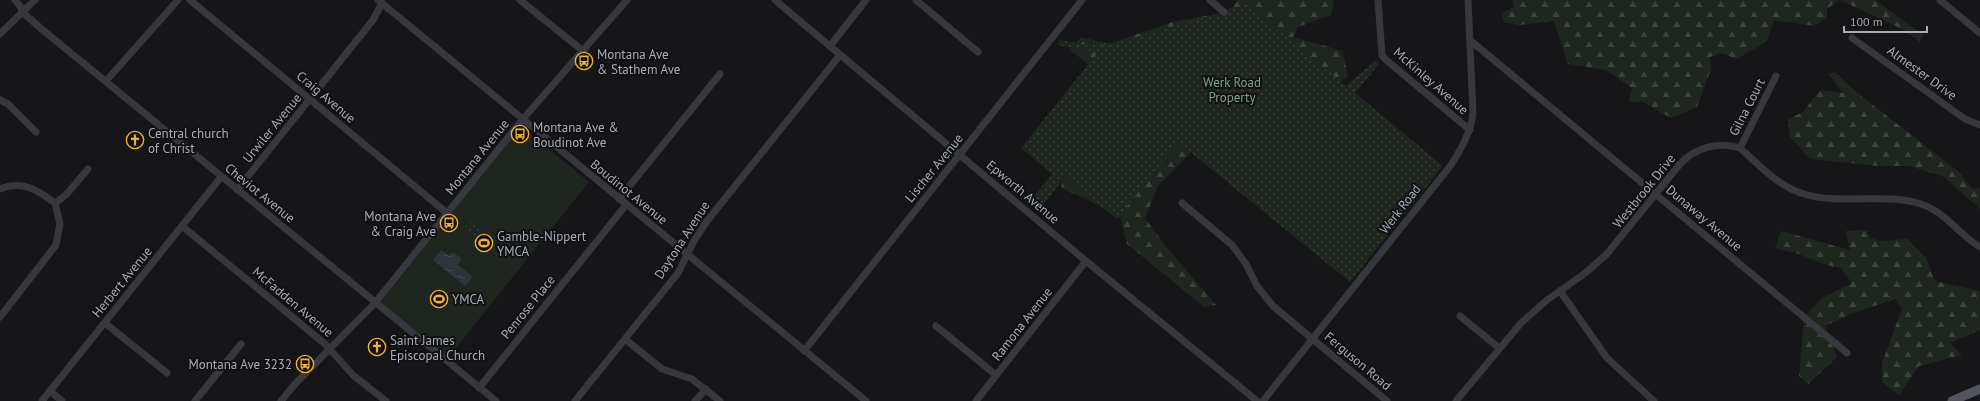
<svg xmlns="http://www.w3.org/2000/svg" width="1980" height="401" viewBox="0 0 1980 401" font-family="'PT Sans',sans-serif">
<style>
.green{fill:#1e261f}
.forest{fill:url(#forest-firs)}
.park{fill:url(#park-dots)}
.water{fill:url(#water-ripples)}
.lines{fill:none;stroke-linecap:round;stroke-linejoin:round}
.minor{stroke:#37383d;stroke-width:7}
.major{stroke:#53555c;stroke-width:9}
.labels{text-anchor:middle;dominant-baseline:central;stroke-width:4;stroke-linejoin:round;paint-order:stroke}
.poi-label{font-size:13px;fill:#a8adb8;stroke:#111113;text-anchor:start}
.street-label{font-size:13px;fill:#a8adb8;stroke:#111113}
.park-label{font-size:13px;fill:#7fa381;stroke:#111113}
</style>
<defs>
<pattern id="forest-firs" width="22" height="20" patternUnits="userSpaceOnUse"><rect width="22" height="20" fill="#1e261f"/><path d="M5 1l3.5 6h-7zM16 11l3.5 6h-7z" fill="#3c433d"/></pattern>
<pattern id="park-dots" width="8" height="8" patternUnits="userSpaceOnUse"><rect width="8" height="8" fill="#1e261f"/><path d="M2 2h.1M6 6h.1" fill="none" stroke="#3c433d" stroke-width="1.8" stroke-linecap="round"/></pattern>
<pattern id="water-ripples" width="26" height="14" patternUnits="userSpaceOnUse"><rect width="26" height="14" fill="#2c353c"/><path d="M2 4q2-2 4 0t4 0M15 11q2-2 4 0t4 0" fill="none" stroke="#485056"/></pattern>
</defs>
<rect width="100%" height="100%" fill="#161618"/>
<polygon class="green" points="521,126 589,182 448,358 380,303"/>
<g class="forest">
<polygon points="1238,0 1334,0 1331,15 1298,27 1293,37 1343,51 1348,76 1301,115 1191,152 1158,186 1145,218 1164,244 1216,305 1204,307 1127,244 1120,217 1088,200 1061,188 1065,168 1033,145 1088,64 1070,50 1081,37 1109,44 1172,22 1216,14 1233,7"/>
<polygon points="1512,0 1839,0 1827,9 1827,18 1814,26 1774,20 1767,41 1737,59 1721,53 1710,57 1711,69 1697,107 1671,118 1643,102 1629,102 1632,88 1606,70 1568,64 1554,21 1519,25 1504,22 1502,13 1514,7"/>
<polygon points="1840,0 1875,0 1924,35 1920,42 1904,30"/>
<polygon points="1835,72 1855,91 1959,172 1972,189 1980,188 1980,209 1944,177 1910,166 1878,166 1810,159 1790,137 1788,119 1803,112 1820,90 1843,93 1829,74"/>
<polygon points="1867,230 1870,238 1880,241 1907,239 1926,258 1935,281 1980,291 1980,330 1950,343 1962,355 1919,366 1899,395 1882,382 1882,363 1902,309 1896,299 1853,313 1825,326 1837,357 1808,384 1799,376 1804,317 1822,298 1852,283 1841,268 1825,265 1799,254 1775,248 1781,231 1850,250 1846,231"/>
</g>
<g class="park">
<polygon points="1246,4 1346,86 1375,61 1379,64 1355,93 1443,166 1350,282 1178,142 1117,219 1066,176 1038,211 1029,203 1052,174 1021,148 1099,51 1078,49 1057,45 1060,40 1087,45 1117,43 1243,6"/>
<polygon points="471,221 484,231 477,240 464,229"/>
</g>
<polygon class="water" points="441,250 449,256 453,252 462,259 457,264 473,277 465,286 433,260"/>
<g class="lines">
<g class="minor">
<polyline points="15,0 20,6 22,12 44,31 496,401"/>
<polyline points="190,0 447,213"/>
<polyline points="378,0 866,401"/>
<polyline points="520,0 583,51"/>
<polyline points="775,0 1086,261 1257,401"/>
<polyline points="916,0 978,52"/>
<polyline points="1210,0 1224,12"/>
<polyline points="1378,0 1382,55 1385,59 1470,130"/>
<polyline points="1940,0 1980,33"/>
<polyline points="0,34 35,0"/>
<polyline points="1852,38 1965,119 1980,125"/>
<polyline points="1471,41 1847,353"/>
<polyline points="830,46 866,0"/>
<polyline points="106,81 178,0"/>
<polyline points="0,100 8,104 36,132"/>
<polyline points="1740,148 1776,76"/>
<path d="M 0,189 C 22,180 38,190 55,203"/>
<polyline points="237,190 373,20 382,3"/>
<polyline points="619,199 720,74"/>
<polyline points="55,203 66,195 88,169"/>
<polyline points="1182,203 1232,245 1246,264 1257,286 1273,306 1387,401"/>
<polyline points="182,226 325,344 354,376 386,401"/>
<polyline points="1560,291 1607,358 1654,401"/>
<polyline points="1460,316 1499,348"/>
<polyline points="0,317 56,245 60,224 55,203"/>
<polyline points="105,323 167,373"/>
<polyline points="936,326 996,375"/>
<polyline points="625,339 662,369 692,379 720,401"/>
<polyline points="804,351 1082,0"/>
<polyline points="479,388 626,205"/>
<polyline points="50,391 62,401"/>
<polyline points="42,401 221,177"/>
<polyline points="195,401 241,344"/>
<polyline points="281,401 295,384 375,303 522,120 627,0"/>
<polyline points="575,401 678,273 694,241 707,221 840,55"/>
<polyline points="695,401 706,389"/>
<polyline points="976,401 1086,261"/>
<path d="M 1263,401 L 1451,165 C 1461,149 1471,132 1473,113 L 1468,0"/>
<path d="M 1456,401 L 1521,323 L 1547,300 L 1584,274 L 1606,255 L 1680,164 C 1695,148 1718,141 1740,148 C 1758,164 1777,185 1801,193 C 1838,206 1884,192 1921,204 C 1946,212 1959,235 1980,247"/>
</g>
<polyline class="major" points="1952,401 1980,389"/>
</g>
<defs>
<symbol id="bus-ring" viewBox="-11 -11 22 22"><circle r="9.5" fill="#111113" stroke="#f2b134" stroke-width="1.5"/><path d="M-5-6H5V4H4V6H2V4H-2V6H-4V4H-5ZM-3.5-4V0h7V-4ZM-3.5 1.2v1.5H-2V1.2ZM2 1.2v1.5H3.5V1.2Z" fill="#f2b134"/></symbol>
<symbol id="church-ring" viewBox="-11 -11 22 22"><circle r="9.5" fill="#111113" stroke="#f2b134" stroke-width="1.5"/><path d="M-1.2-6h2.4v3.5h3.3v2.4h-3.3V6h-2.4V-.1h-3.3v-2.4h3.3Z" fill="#f2b134"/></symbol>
<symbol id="stadium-ring" viewBox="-11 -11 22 22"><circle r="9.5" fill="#111113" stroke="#f2b134" stroke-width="1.5"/><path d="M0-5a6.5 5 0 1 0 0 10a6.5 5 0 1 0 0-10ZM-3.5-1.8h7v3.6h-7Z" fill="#f2b134"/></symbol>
</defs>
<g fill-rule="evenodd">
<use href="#bus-ring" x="574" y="51" width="20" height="20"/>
<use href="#bus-ring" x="510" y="124" width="20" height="20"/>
<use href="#church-ring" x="125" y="130" width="20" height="20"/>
<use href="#bus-ring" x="439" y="213" width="20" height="20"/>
<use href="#stadium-ring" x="474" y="233" width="20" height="20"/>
<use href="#stadium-ring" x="429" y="289" width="20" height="20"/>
<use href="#church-ring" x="367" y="337" width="20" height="20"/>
<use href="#bus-ring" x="295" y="354" width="20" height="20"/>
</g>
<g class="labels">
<g class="poi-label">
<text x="597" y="54">Montana Ave<tspan x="597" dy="15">&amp; Stathem Ave</tspan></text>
<text x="533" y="127">Montana Ave &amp;<tspan x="533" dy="15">Boudinot Ave</tspan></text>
<text x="148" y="133">Central church<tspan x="148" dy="15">of Christ</tspan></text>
<text x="436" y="216" text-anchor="end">Montana Ave<tspan x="436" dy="15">&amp; Craig Ave</tspan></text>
<text x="497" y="236">Gamble-Nippert<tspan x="497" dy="15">YMCA</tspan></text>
<text x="452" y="299">YMCA</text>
<text x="390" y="340">Saint James<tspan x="390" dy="15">Episcopal Church</tspan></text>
<text x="292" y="364" text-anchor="end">Montana Ave 3232</text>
</g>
<g class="street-label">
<text transform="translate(1922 73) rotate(36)">Almester Drive</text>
<text transform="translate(1431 81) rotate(41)">McKinley Avenue</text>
<text transform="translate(326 97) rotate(40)">Craig Avenue</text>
<text transform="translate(1747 107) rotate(-63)">Gilna Court</text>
<text transform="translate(272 128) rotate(-51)">Urwiler Avenue</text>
<text transform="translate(477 157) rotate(-51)">Montana Avenue</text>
<text transform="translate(934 168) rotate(-51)">Lischer Avenue</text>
<text transform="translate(1644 191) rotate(-51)">Westbrook Drive</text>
<text transform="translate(629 192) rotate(39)">Boudinot Avenue</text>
<text transform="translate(1023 192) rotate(40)">Epworth Avenue</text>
<text transform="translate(260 193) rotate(39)">Cheviot Avenue</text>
<text transform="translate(1400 209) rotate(-52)">Werk Road</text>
<text transform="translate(1704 218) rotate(40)">Dunaway Avenue</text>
<text transform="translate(682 240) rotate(-57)">Daytona Avenue</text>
<text transform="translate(122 282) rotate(-51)">Herbert Avenue</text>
<text transform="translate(293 302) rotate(40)">McFadden Avenue</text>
<text transform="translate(528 307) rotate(-51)">Penrose Place</text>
<text transform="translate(1022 324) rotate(-52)">Ramona Avenue</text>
<text transform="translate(1358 361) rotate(40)">Ferguson Road</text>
</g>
<g class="park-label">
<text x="1232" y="82">Werk Road<tspan x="1232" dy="15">Property</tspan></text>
</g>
</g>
<path d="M1844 26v6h83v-6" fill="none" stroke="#a8adb8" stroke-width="2"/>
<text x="1850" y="26" font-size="12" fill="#a8adb8" stroke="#111113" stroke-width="3" paint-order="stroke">100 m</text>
</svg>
